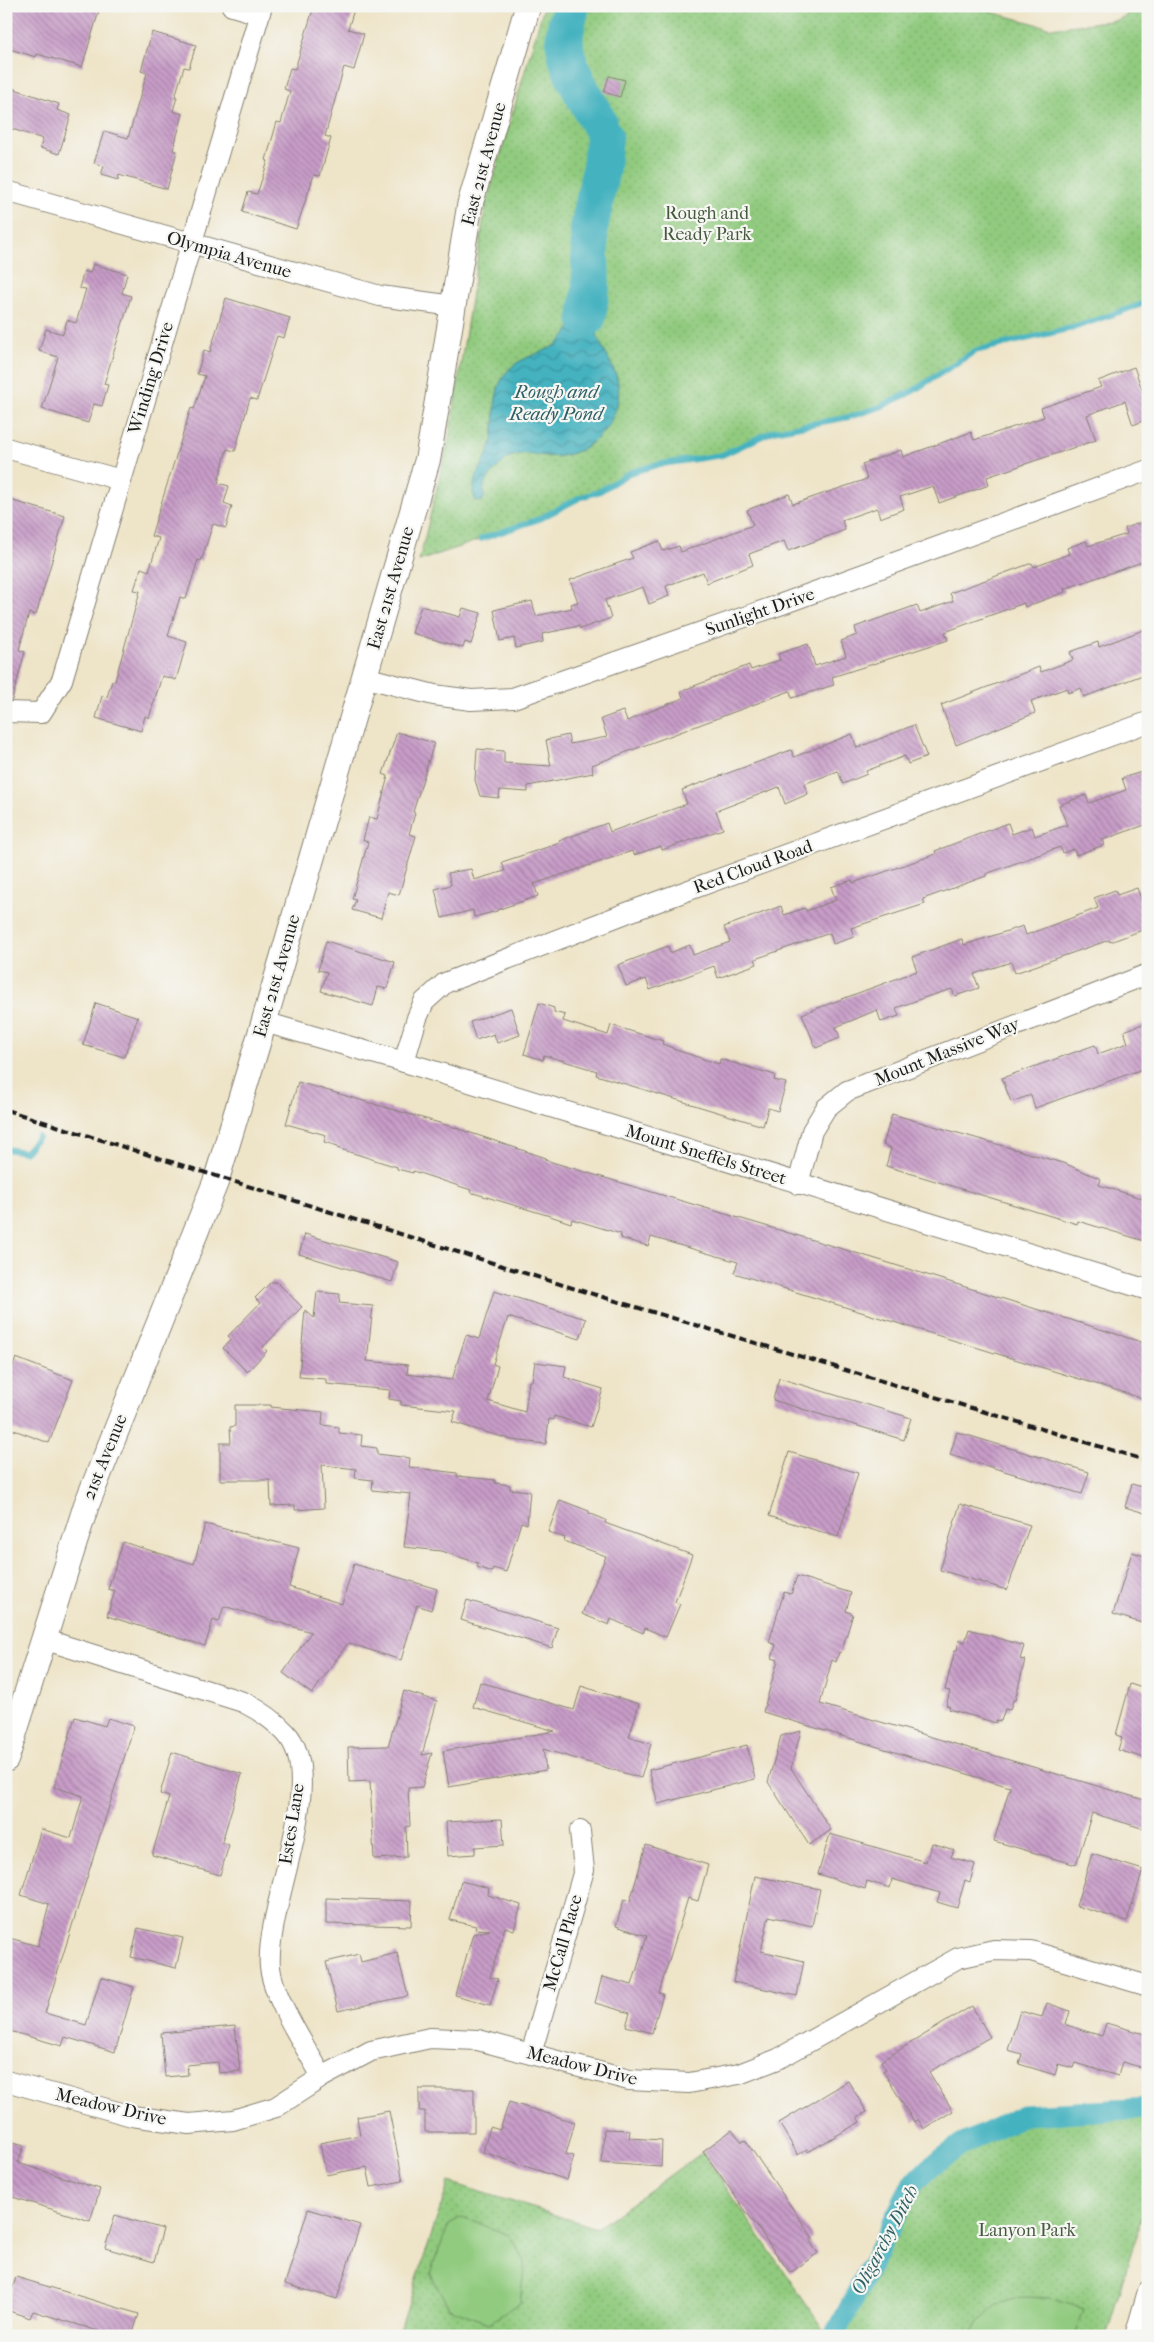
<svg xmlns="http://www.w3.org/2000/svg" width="1154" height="2342" viewBox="0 0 1154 2342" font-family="'IM FELL French Canon',serif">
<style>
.park{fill:url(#park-dots);stroke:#56744e}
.pitch{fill:#91cb7f;stroke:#56744e}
.water{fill:url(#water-waves);stroke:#30676e}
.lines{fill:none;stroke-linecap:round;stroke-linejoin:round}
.stream{stroke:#44b2c0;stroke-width:6}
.canal{stroke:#44b2c0;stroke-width:21}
.river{stroke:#44b2c0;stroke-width:38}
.building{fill:url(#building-back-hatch)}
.minor-casing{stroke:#858072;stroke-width:22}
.tertiary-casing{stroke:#858072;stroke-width:27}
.minor{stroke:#fff;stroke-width:20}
.tertiary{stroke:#fff;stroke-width:25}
.rail{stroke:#1c1c1c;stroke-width:4;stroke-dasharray:8 4;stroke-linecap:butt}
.labels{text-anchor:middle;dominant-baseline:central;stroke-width:4.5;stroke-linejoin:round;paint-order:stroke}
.street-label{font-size:18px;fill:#1c1c1c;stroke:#f6f6f2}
.park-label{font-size:18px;fill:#45593f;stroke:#f6f6f2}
.water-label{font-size:19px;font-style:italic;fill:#2e6066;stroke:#f6f6f2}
</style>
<defs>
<pattern id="park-dots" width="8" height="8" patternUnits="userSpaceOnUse" patternTransform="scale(1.25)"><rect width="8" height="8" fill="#91cb7f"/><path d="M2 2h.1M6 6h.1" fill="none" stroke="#7cae6d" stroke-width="1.8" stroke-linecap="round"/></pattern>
<pattern id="water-waves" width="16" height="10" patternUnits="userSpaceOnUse" patternTransform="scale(1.25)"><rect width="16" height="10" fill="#44b2c0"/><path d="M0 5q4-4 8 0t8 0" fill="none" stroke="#38909b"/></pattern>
<pattern id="building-back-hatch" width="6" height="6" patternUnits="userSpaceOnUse" patternTransform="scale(1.25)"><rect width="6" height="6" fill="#c89dc8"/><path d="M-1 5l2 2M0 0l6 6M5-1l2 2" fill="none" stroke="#a27fa2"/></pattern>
</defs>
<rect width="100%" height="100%" fill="#f6f6f2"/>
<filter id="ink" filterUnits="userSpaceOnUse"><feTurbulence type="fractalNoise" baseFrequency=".02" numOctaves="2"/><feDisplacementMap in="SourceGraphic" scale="10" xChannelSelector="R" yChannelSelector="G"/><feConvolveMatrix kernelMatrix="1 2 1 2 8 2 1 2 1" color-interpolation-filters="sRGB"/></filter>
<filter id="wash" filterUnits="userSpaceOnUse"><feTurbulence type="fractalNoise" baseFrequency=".0096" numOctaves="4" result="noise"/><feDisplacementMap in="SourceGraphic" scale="20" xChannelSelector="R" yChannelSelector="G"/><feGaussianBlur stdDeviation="1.12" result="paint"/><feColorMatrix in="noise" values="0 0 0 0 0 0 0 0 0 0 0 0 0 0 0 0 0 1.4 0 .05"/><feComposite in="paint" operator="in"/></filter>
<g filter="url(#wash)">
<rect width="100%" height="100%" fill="#eee4c8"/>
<g class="park">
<polygon points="544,6 981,6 991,12 1051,28 1118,20 1140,6 1148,6 1148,302 1076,327 975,351 913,391 880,407 849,417 773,431 722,455 656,465 629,473 600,491 579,498 539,519 419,561 449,439 486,204"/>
<polygon points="1148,2108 1148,2197 1106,2336 835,2336 911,2186 929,2168 961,2145 1024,2115"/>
<polygon points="702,2152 828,2336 398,2336 449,2182 597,2228"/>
</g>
<g class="pitch">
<polygon points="462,2217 509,2235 525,2261 520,2303 489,2323 449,2308 430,2273 449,2224"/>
<polygon points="1022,2297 1050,2298 1084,2309 1075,2336 971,2336 979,2322 998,2304"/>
</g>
<path class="water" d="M 587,318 L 593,319 C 599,325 595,333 599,340 C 604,352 611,362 616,375 C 628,411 598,451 561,456 C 543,459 526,448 508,458 C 503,461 484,481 484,486 C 483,493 486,495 482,501 L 476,501 C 466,486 487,461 491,444 C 498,421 490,393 506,373 C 518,357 539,355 556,345 C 567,337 572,319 587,318 Z"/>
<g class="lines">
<g class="stream">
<polyline points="481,539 539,519 579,498 600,491 629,473 656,465 722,455 773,431 849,417 880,407 913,391 975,351 1076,327 1148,302"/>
<polyline points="6,1149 25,1152 38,1137"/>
</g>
<polyline class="canal" points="835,2336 911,2186 929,2168 961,2145 1024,2115 1148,2108"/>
<g class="river">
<path d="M 571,6 C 569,15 566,24 565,33 C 561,63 586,96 598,122"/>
<polyline points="587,318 591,288 589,229 601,168 604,136"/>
</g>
</g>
<g id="blocks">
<g class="building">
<polygon points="14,6 69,6 83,10 84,7 99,11 82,67 37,54 36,57 6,48 6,31"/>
<polygon points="314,6 355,6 348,29 364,34 354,70 344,67 325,136 331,138 320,176 314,175 296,229 242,212 248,192 257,194 268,161 266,160 277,122 281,123 290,91 284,89 290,68 295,69"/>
<polygon points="152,32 196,45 189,68 184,67 175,97 177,97 173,111 183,114 173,150 177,151 167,189 119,175 118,180 101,175 104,166 94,163 104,131 128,138 147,73 141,71"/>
<polygon points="609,76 625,80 620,97 604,92"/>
<polygon points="6,86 59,104 57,110 71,115 59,154 40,148 43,139 6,127"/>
<polygon points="93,264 127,274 122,293 131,296 104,384 108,385 102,406 94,404 88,423 42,409 58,357 39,351 46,329 63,334 67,320 76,323 86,289 79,288 84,271 90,273"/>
<polygon points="226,298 290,318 284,338 277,336 257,400 250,398 235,451 227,449 218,483 229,486 224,503 232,506 226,528 213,524 201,561 198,560 186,599 180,597 168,636 187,642 176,680 162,676 149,718 145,716 141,731 96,718 102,696 107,697 112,681 115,681 140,591 134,590 141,568 149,571 159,538 151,536 191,408 194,409 205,376 197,374 204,350 210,352"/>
<polygon points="1134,367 1148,406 1148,419 1133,425 1125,401 1087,415 1096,440 987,477 989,485 939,503 933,486 900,497 904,509 880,518 877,508 842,520 845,530 788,551 784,541 749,554 753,565 707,583 703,572 666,586 669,596 649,604 643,587 605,600 611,618 580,629 579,626 542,634 543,642 516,648 514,638 500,641 494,610 532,601 536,616 572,608 571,604 578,602 570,580 633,558 630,552 659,541 663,551 679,546 681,552 753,525 747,510 789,494 793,504 867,479 862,464 901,450 903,457 971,432 974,440 1044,417 1041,408 1101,387 1098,381"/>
<polygon points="10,500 65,516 36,615 29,613 19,650 25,652 12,700 6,700 6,513"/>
<polygon points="1148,520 1148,560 1064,589 1065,592 1025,607 1024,603 945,632 948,640 832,677 834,685 792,698 790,691 592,765 593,773 528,786 528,792 500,790 499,798 480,796 475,780 477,749 504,751 504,763 551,766 546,740 568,735 570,744 607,737 601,719 623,711 627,721 683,698 681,691 749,665 751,670 780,660 778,654 808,644 815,666 846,656 841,641 857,635 855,627 917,605 920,613 953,601 950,593 1032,563 1034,567 1069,554 1067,548 1086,541 1088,546 1127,534 1125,528"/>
<polygon points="421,606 460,617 463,608 481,613 471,644 465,642 463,648 412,633"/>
<polygon points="1148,628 1148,673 1084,697 1081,688 1068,693 1067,688 1031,701 1035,713 956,745 941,705 1039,667 1041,672 1073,660 1070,652 1098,642 1099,647"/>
<polygon points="914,725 927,757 908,764 905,756 866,771 867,774 843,784 838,771 804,784 808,794 785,804 779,787 716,811 723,829 662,850 661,846 634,855 632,851 534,884 538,896 497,910 497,911 474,917 473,910 442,918 435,889 451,885 448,873 471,869 474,880 505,871 502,862 560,843 559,841 607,823 610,832 687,804 682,790 791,750 794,757 852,734 857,748"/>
<polygon points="397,732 434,743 413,812 415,813 409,834 416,836 399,895 388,892 381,918 352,910 356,900 352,899 368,842 363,840 369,817 377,819 388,776 383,774"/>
<polygon points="1145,771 1148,780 1148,824 1102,840 1104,845 1076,855 1074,849 1063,853 1060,847 986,874 986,876 923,899 925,904 851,928 854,937 833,944 830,933 755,959 757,964 718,978 714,966 650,990 646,979 626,986 618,965 668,946 670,953 690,945 693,955 730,942 724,927 781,906 784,915 805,908 806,911 836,900 831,887 852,880 853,883 936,854 935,851 1008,823 1012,834 1032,827 1035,836 1067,825 1059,805 1086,795 1089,803 1126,790 1122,778"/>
<polygon points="1137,888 1148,918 1148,928 1110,942 1109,940 1015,973 1011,962 974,974 979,988 955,996 952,989 926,997 896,1008 899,1016 881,1022 877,1010 836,1027 840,1038 816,1048 802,1014 917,971 912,957 962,939 964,945 1023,926 1026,935 1098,908 1094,898 1115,890 1117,895"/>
<polygon points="326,941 395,962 387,989 378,987 373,1006 321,991 327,972 318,970"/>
<polygon points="96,1003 138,1017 124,1057 83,1045"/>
<polygon points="539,1003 554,1008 554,1012 565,1015 563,1021 608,1035 611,1025 663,1041 662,1044 673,1048 673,1049 719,1064 720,1059 775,1075 774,1080 786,1083 778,1111 768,1108 763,1126 596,1075 597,1071 544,1055 543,1060 524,1054"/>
<polygon points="511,1008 520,1035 497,1043 494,1034 476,1040 470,1022"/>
<polygon points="1148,1022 1148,1067 1035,1108 1031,1095 1011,1102 1002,1078 1095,1045 1098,1054 1128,1043 1124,1031"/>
<polygon points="298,1082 450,1126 546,1158 545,1160 876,1259 1148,1344 1148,1400 734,1273 738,1262 651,1237 648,1246 620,1238 621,1234 572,1219 571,1223 550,1216 470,1192 471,1190 413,1171 413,1173 397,1169 397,1167 337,1148 338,1146 324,1142 326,1135 286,1124"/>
<polygon points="892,1114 1066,1164 1101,1179 1099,1185 1148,1200 1148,1242 1078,1221 1077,1224 886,1166 891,1148 883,1145"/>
<polygon points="305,1234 398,1262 392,1282 299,1254"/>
<polygon points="271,1282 277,1282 302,1307 263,1347 267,1351 247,1372 223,1348 231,1339 228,1336 260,1303 255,1298"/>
<polygon points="494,1291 586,1319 580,1339 508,1317 493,1364 498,1366 488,1401 525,1412 529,1381 532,1381 535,1362 566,1366 564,1377 603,1389 591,1427 554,1416 554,1420 549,1419 546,1444 512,1440 452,1422 456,1411 401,1405 401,1401 389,1399 390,1390 326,1384 326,1379 299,1377 305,1310 314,1318 317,1292 340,1294 339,1303 373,1306 367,1361 408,1365 407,1374 452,1380 466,1335 479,1339"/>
<polygon points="16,1358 73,1380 49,1443 6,1427 6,1384"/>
<polygon points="779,1378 911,1418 904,1440 773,1400"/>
<polygon points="235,1405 271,1405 271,1407 323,1412 322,1425 339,1427 339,1433 362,1435 361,1446 377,1448 377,1454 410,1458 409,1467 457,1473 457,1476 495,1480 495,1483 510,1485 510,1489 530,1491 527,1524 521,1522 506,1572 493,1568 492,1572 477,1567 478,1563 441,1551 404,1547 411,1494 372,1490 373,1480 355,1478 356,1469 322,1465 324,1508 295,1510 295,1505 271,1506 270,1480 220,1480 220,1443 231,1443 230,1427 235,1426"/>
<polygon points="957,1432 1089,1472 1082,1494 950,1455"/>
<polygon points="789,1452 858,1473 838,1537 769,1516"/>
<polygon points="1132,1484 1148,1489 1148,1514 1125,1507"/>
<polygon points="560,1500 589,1511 589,1513 606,1520 605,1523 692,1555 675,1602 680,1604 666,1637 645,1628 643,1633 611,1619 609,1625 582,1614 606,1556 564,1541 565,1538 548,1532"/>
<polygon points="960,1504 1030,1525 1007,1590 940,1570"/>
<polygon points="205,1524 299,1548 289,1587 342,1604 354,1564 437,1589 431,1610 417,1605 401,1660 348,1643 312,1694 283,1673 311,1632 224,1606 219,1622 213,1620 205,1646 107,1616 115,1591 108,1589 123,1542 194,1564"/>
<polygon points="1132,1552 1148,1557 1148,1625 1113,1614"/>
<polygon points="797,1576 851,1593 846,1611 853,1614 841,1653 839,1652 836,1662 832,1660 820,1704 1148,1801 1148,1830 1092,1813 1076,1865 994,1841 1010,1787 763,1712 778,1660 772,1658 776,1645 769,1642 784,1592 791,1594"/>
<polygon points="467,1600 558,1628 552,1648 461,1620"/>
<polygon points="969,1629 1024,1646 1020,1659 1025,1660 1015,1700 1013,1700 1010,1710 1005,1709 1001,1721 996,1720 996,1723 949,1709 950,1707 946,1705 950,1691 945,1690 955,1650 957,1650 959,1640 965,1642"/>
<polygon points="480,1682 574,1710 581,1686 639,1704 629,1737 651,1744 641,1778 543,1749 546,1770 449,1787 443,1751 555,1731 473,1707"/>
<polygon points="1130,1684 1148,1690 1148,1759 1118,1750 1122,1737 1116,1735"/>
<polygon points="404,1691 437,1701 422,1755 432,1753 422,1787 408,1788 410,1826 406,1827 407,1857 374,1859 370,1781 349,1782 348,1747 388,1746"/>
<polygon points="75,1717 105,1726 108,1718 134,1726 45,2013 86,2025 101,1977 134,1987 115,2052 65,2037 62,2046 6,2030 6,1937 38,1946 49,1904 21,1895 41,1829 71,1838 83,1796 54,1787"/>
<polygon points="801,1731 791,1768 831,1830 809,1845 768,1782 781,1736"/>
<polygon points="747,1745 755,1779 658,1804 649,1770"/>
<polygon points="172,1752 242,1774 222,1842 229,1845 220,1875 152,1855 169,1797 160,1794"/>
<polygon points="502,1819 504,1845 475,1847 475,1854 448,1856 446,1822"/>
<polygon points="830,1834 926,1862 932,1843 954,1850 951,1857 975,1864 970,1882 965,1880 957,1908 937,1902 940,1893 892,1879 890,1888 867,1881 865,1889 818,1874"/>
<polygon points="646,1845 708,1865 698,1901 688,1898 659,1993 663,1994 652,2033 626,2026 630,2013 595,2003 602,1977 632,1985 647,1936 616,1926 624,1899 630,1901"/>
<polygon points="1092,1854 1143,1870 1127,1921 1076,1906"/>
<polygon points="755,1876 820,1889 812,1926 769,1916 761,1951 804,1961 797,1996 733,1982"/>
<polygon points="461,1881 489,1888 488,1895 521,1905 514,1930 505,1927 490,1977 498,1979 490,2005 455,1995 473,1934 490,1930 475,1929 476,1926 450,1920"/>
<polygon points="326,1898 412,1901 411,1926 326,1924"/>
<polygon points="138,1928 183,1938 176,1968 131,1957"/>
<polygon points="397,1953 408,1996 338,2011 326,1962 359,1954 361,1962"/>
<polygon points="1047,2003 1070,2011 1066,2025 1102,2036 1106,2023 1148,2035 1148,2069 1122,2062 1118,2076 1075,2063 1073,2068 1058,2064 1055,2075 1019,2064 1022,2054 1008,2050 1020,2011 1042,2017"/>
<polygon points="972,2006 990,2037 929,2072 953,2111 924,2129 918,2119 914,2122 894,2089 883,2071 886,2069 881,2061"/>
<polygon points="235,2026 240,2071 219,2073 218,2062 187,2065 188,2075 165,2077 161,2033"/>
<polygon points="848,2081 867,2112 857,2117 860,2122 808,2152 807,2149 798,2155 779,2123"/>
<polygon points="419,2089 474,2089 474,2132 425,2132 425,2111 419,2111"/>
<polygon points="509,2102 575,2122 566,2154 574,2156 567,2180 483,2152 490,2127 500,2130"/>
<polygon points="389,2111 403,2181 371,2187 367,2167 326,2175 320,2143 360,2135 357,2117"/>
<polygon points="604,2129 630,2130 629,2138 662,2140 661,2167 602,2163"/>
<polygon points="732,2130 742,2142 745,2140 813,2238 809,2240 818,2253 790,2273 703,2151"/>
<polygon points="6,2140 24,2145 18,2163 100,2189 90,2221 6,2195"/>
<polygon points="308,2209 360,2225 337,2299 285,2284"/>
<polygon points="115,2215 163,2229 154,2262 105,2248"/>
<polygon points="16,2277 139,2314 132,2336 104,2336 105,2333 33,2311 30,2318 6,2310"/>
</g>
</g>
</g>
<g filter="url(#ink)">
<use href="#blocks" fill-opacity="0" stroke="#858072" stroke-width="1"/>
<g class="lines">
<defs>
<g id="minor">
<polyline points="232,6 259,14"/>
<polyline points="6,191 380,296 454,306"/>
<polyline points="6,448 121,480"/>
<polyline points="364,677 434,695 471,700 513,698 782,604 1148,470"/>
<polyline points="6,712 41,713 62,680 262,6"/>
<polyline points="264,1022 404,1062 1148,1290"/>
<polyline points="404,1062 417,1018 424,1002 445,983 629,912 1148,722"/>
<polyline points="798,1184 812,1131 826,1108 847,1091 1148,974"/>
<path d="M 43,1639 L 243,1702 C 259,1710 274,1720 286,1733 C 329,1780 265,1906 270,1967 C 273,1998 307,2049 322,2077"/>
<polyline points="531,2054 584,1870 580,1831"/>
<polyline points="6,2081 132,2116 189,2124 233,2120 276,2107 322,2077 371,2051 430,2038 478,2040 629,2080 689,2083 739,2074 778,2059 958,1958 994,1950 1031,1951 1148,1986"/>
<polyline points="1135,2336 1148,2291"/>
</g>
<polyline id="tertiary" points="6,1759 86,1506 216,1181 264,1022 428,458 470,204 528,6"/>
</defs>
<use href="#minor" class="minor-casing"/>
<use href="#tertiary" class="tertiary-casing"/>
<use href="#minor" class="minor"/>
<use href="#tertiary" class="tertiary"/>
<polyline class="rail" points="6,1110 566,1286 1148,1461"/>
</g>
</g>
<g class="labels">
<g class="street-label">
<text transform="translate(484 164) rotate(-75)">East 21st Avenue</text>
<text transform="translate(229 255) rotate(16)">Olympia Avenue</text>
<text transform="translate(151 378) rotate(-73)">Winding Drive</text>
<text transform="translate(391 588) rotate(-74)">East 21st Avenue</text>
<text transform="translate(760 612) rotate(-19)">Sunlight Drive</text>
<text transform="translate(753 867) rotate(-20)">Red Cloud Road</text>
<text transform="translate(277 976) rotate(-74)">East 21st Avenue</text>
<text transform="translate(947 1052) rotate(-22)">Mount Massive Way</text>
<text transform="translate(706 1155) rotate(17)">Mount Sneffels Street</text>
<text transform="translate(105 1457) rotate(-68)">21st Avenue</text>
<text transform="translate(292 1824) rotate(-81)">Estes Lane</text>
<text transform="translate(563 1943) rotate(-74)">McCall Place</text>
<text transform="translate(582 2066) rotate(14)">Meadow Drive</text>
<text transform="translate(111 2107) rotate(13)">Meadow Drive</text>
</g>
<g class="park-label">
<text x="707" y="213">Rough and<tspan x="707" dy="21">Ready Park</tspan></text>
<text x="1027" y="2230">Lanyon Park</text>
</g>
<g class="water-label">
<text x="556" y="392">Rough and<tspan x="556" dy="22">Ready Pond</tspan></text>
<text transform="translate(885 2240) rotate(-62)">Oligarchy Ditch</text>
</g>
</g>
<rect width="1154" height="2342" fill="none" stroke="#f6f6f2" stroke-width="25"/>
</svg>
